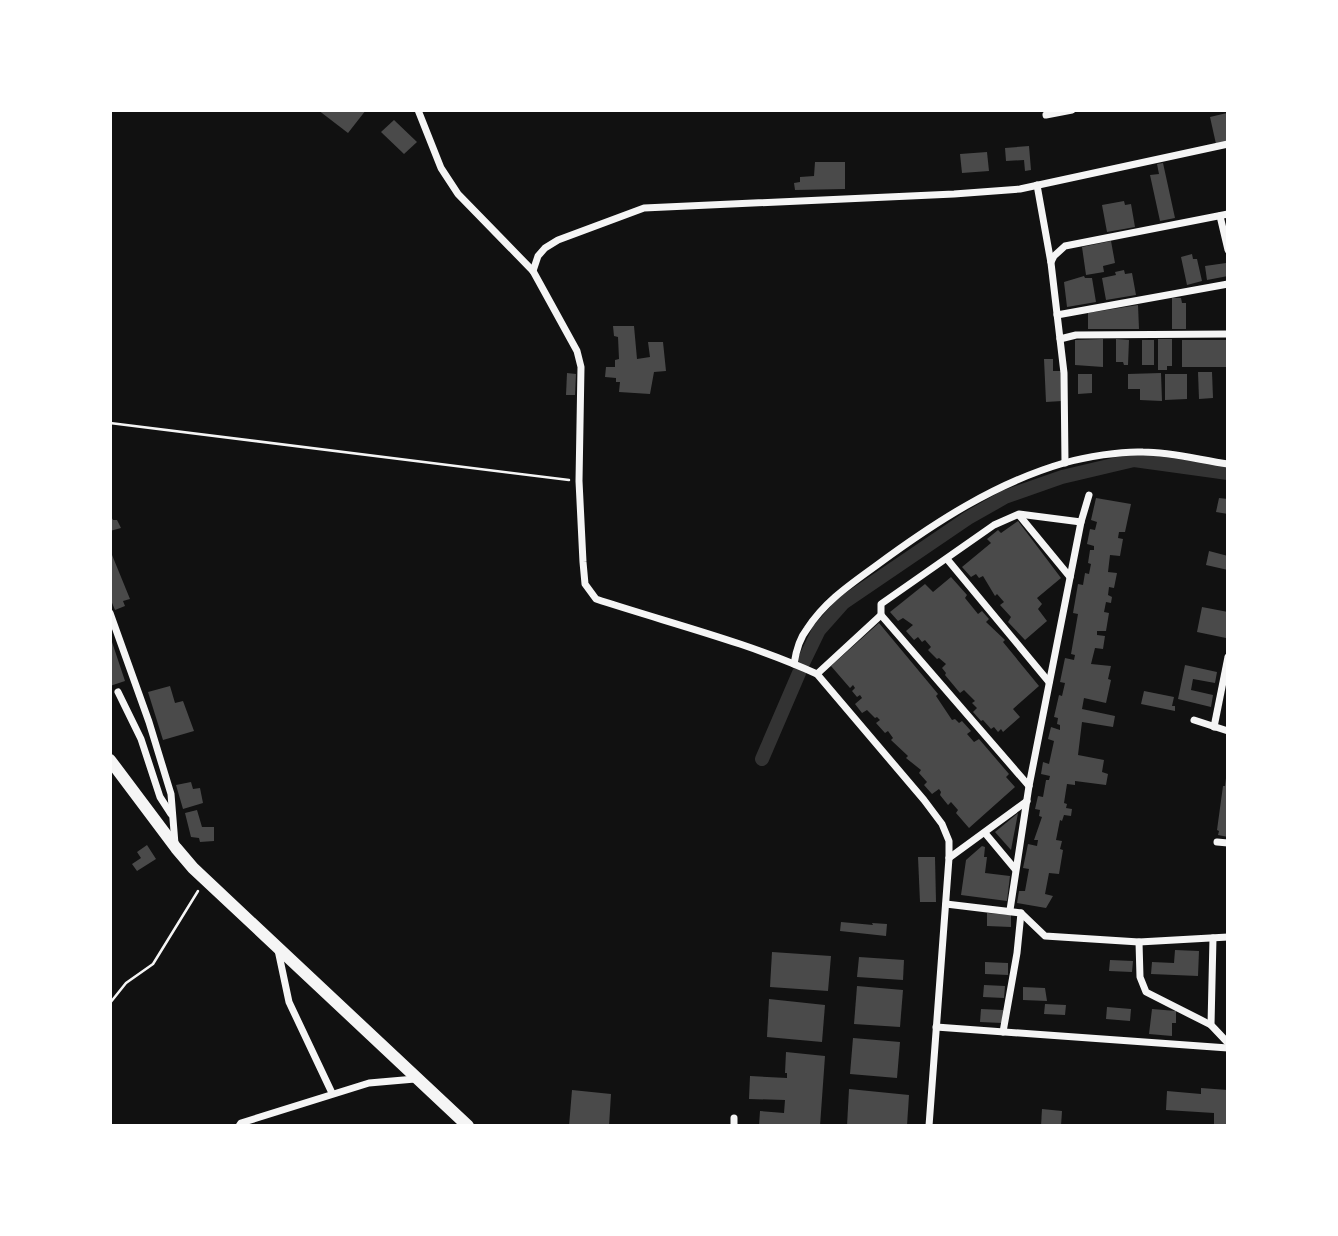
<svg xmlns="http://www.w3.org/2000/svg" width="1338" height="1236" viewBox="0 0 1338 1236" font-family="Jost,sans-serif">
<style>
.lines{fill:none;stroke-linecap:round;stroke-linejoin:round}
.canal{stroke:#333;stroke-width:14}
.building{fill:#4a4a4a}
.path{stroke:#f5f5f5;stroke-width:2.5}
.minor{stroke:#f5f5f5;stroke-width:7}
.primary{stroke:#f5f5f5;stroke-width:12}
</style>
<rect width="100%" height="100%" fill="#111"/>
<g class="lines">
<g class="canal">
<polyline points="803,663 819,630 843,603 968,518 1005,497 1062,477 1134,460 1228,473"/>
<polyline points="762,759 799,673"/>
</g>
</g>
<g class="building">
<polygon points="318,110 366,110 348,133"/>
<polygon points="1227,113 1228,141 1216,144 1210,117"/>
<polygon points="394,120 417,142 404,154 381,132"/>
<polygon points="1029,146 1031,170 1025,171 1024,160 1006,161 1005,148"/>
<polygon points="987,152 989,171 962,173 960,154"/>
<polygon points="815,162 845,162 845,189 795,190 794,183 800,182 800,177 814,176"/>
<polygon points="1163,163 1175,218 1160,221 1150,175 1159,174 1157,164"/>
<polygon points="1124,201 1125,205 1131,204 1135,227 1107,232 1102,205"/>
<polygon points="1111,241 1115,263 1103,266 1104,272 1086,275 1082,247"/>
<polygon points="1192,254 1193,259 1197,259 1202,281 1187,285 1181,257"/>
<polygon points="1226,263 1228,276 1207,280 1205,266"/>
<polygon points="1124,270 1125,274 1132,273 1136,295 1106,300 1102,278 1116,275 1115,272"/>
<polygon points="1084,276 1085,278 1092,278 1096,302 1067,307 1064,282"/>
<polygon points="1172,298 1181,298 1182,303 1186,303 1186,329 1172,329"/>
<polygon points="1138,305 1139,329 1088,329 1088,313"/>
<polygon points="613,326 634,326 637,359 650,357 648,342 663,342 666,371 654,372 650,394 619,392 620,382 616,382 616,378 605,377 606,367 615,367 615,360 619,359 618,337 614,336"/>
<polygon points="1103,339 1103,367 1075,365 1075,340"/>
<polygon points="1116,339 1129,340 1128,365 1124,365 1123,362 1116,362"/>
<polygon points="1158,339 1172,339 1172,366 1167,366 1167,370 1158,370"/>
<rect x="1142" y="340" width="12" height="25"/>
<rect x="1182" y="340" width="46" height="27"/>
<polygon points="1044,359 1053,359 1053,371 1061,371 1062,401 1046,402"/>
<polygon points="1198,372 1212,372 1213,398 1199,399"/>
<polygon points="567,373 576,374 575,395 566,395"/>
<polygon points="1161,373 1162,401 1140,400 1140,389 1128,389 1128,374"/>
<polygon points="1078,374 1092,374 1092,393 1078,394"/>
<polygon points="1165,374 1187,374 1187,399 1165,400"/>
<polygon points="1096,498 1131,504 1125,532 1119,532 1118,538 1123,539 1120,556 1110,555 1108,572 1117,573 1114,588 1109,587 1108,595 1112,597 1111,603 1106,602 1104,612 1109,613 1106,631 1097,631 1097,635 1105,636 1103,649 1095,648 1091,664 1111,666 1108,679 1111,680 1106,703 1084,698 1082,709 1115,716 1113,727 1082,722 1078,755 1104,760 1102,772 1108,774 1106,785 1075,781 1075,785 1067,784 1064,803 1067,804 1066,808 1072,809 1071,816 1064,815 1062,821 1060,820 1056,840 1062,841 1060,849 1063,850 1059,874 1049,873 1045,894 1053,896 1046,908 1017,903 1019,891 1025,891 1029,869 1023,868 1028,844 1037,846 1038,840 1034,840 1042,817 1039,816 1040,810 1035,809 1038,796 1043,797 1046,780 1049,780 1050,776 1041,774 1043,762 1049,764 1054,741 1048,739 1051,727 1060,730 1060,725 1057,724 1058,718 1054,717 1059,695 1062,696 1065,683 1060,682 1065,658 1074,660 1075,655 1071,654 1078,614 1073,613 1078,584 1083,585 1085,573 1089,574 1091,564 1088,563 1090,550 1094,550 1094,546 1087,544 1090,529 1095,530 1097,522 1091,520"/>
<polygon points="1219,498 1228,499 1228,514 1216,512"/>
<polygon points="110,515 113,520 117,520 121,528 110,531"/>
<polygon points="1018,521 1061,578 1037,598 1042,604 1038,609 1047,621 1025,640 1008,622 1011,617 1000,605 1004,602 997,594 995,596 983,576 979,578 976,574 971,577 962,567 991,543 987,539 998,530 1001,533"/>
<polygon points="110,550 130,599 123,601 125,606 115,610 110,598"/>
<polygon points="1209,551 1228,556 1228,570 1206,565"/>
<polygon points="951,577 967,595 965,598 978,614 982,611 989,619 986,622 1005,640 1003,642 1039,686 1013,709 1020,717 1003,732 1001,729 998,732 994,727 991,729 983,720 981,721 973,712 977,708 972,703 975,701 964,690 960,693 945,675 946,673 942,668 946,664 939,658 937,659 928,650 931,647 925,640 922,642 918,637 914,640 906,631 913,625 903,618 898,621 890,612 925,584 933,592"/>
<polygon points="1202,607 1228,612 1226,638 1197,632"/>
<polygon points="879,623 938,694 936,696 952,720 955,719 959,723 962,721 971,731 967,734 974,742 979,739 1009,774 1006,777 1015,787 969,828 956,813 958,810 951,802 948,805 940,795 941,792 939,789 932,794 924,785 927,782 919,773 921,770 906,758 908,756 891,740 893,738 888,731 885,733 876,723 880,720 877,717 875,718 867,710 862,713 855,704 862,698 860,695 857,697 852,691 855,688 853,685 850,688 831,666"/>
<polygon points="110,636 125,681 110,686"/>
<polygon points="1185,665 1217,672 1215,683 1193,679 1191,690 1213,695 1211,707 1178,699"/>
<polygon points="170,686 175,703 183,701 194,731 163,740 148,692"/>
<polygon points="1144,691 1174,697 1172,706 1175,706 1175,711 1141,704"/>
<polygon points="1226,778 1228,778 1228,837 1218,835 1219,831 1217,830 1223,786 1225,786"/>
<polygon points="191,782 193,789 200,788 203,803 183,809 176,785"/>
<polygon points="197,810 202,827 214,827 214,841 200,842 199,838 191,837 185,813"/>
<polygon points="1018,813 1011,850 995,832"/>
<polygon points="147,845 156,859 137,871 132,864 141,858 137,852"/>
<polygon points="982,846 985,847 984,857 987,857 985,873 1010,876 1007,901 961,895 966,860"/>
<polygon points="918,857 935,857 936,902 920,902"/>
<polygon points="987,913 1011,915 1011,927 987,926"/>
<polygon points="841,922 873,925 872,923 887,924 886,936 840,931"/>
<polygon points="1175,950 1199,951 1198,976 1151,974 1152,962 1174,963"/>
<polygon points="772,952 831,956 828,991 770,987"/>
<polygon points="859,957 904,960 903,980 857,977"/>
<polygon points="1110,960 1133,961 1132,972 1109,971"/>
<polygon points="985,962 1008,963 1008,975 985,974"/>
<polygon points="984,985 1005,986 1004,998 983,997"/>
<polygon points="857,986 903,990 900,1027 854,1024"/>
<polygon points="1023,987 1045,988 1047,1001 1023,1000"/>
<polygon points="769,999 825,1005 822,1042 767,1037"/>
<polygon points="1045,1004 1066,1005 1065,1015 1044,1014"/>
<polygon points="1107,1007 1131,1009 1130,1021 1106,1019"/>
<polygon points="981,1009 1003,1010 1002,1023 980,1022"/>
<polygon points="1152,1009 1176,1011 1176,1023 1172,1023 1172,1036 1149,1034"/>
<polygon points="853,1038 900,1042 897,1078 850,1074"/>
<polygon points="786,1052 825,1056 820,1126 759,1126 760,1111 784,1113 785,1100 749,1099 750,1076 787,1078 787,1073 785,1073"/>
<polygon points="1201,1088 1228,1090 1228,1125 1214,1124 1214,1113 1166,1110 1167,1091 1201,1094"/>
<polygon points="849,1089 909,1095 907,1126 847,1126"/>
<polygon points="572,1090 611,1094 609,1126 569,1126"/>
<polygon points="1042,1109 1062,1111 1061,1126 1041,1126"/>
</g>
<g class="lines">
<g class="path">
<polyline points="110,423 569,480"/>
<polyline points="110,1003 126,983 153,964 198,891"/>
</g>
<g class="minor">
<path d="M 418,110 L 441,168 L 458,194 L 533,271 L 577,351 L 581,367 L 579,481 L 583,562 L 585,584 L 596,599 C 669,623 747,642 817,674 L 924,800 L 942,824 L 949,841 L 949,858 L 929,1126"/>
<polyline points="1046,115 1072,110"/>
<polyline points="1037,185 1051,263 1064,373 1065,463"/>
<polyline points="1220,216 1228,250"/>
<polyline points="1051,262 1054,256 1065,246 1228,214"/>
<polyline points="533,271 538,256 545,248 558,240 644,208 954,194 1020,189 1228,144"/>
<polyline points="1057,315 1228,284"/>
<polyline points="1060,339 1076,335 1228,334"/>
<polyline points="1019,515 1070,577"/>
<polyline points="947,559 1049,682"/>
<polyline points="110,613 149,722 171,794 175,844"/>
<polyline points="881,615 1029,786"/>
<path d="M 794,664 C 796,651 799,639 807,629 C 825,601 851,584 877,565 C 934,523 995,483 1064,463 C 1085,457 1121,451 1143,452 C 1171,452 1200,460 1228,464"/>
<polyline points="817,674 881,615 881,604 994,525 1019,514 1081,522"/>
<polyline points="118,692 141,739 160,797 171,814"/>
<polyline points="1194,720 1228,731"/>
<polyline points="1214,727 1228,657"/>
<polyline points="985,833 1015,869"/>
<polyline points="1217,842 1228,843"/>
<polyline points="949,858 1027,801"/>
<polyline points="946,904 1021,913 1045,936 1139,942 1228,937"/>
<polyline points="1010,910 1029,786 1081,522 1089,495"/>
<polyline points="1213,938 1211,1025 1228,1043"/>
<polyline points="1139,942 1140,977 1146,992 1211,1025"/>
<polyline points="278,950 289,1002 332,1093"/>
<polyline points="936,1027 1228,1048"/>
<polyline points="1003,1032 1017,953 1021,913"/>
<polyline points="239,1126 241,1123 369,1083 415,1079"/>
<polyline points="734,1126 734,1118"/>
</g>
<polyline class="primary" points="110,760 176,848 193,868 468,1126"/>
</g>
<rect width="1338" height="1236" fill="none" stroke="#ffffff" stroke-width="224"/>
</svg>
